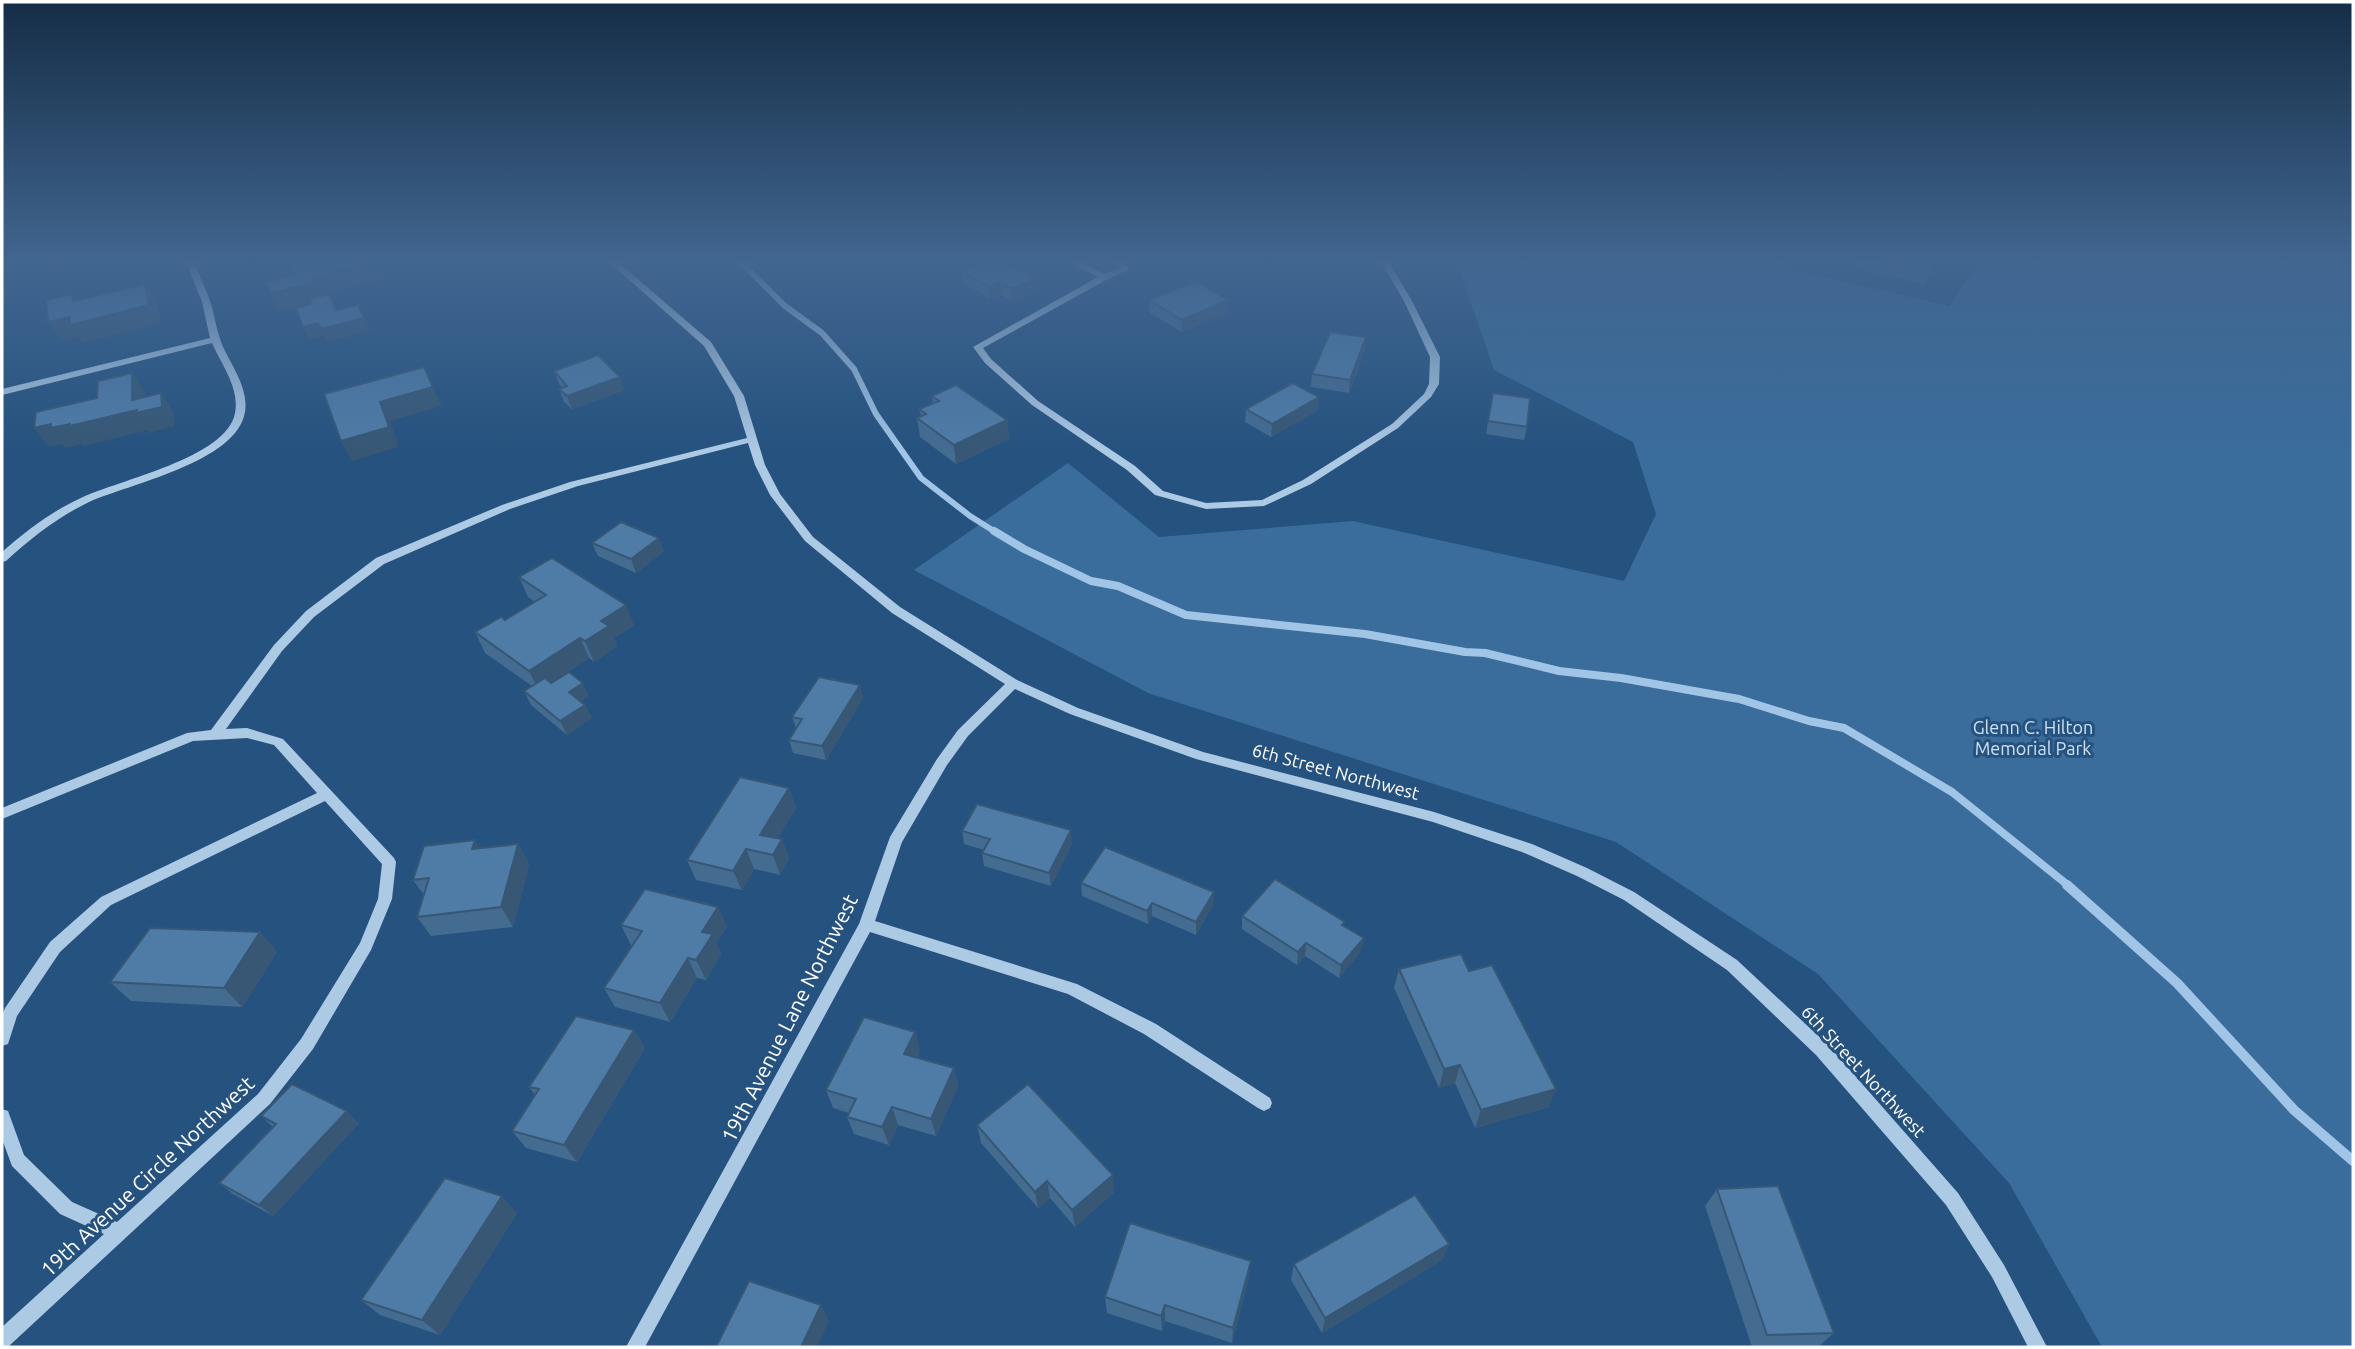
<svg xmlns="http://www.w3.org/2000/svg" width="2355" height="1349" viewBox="0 0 2355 1349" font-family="Ubuntu,sans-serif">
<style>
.green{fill:#3a6c9c}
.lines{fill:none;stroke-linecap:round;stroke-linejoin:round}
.stream-far2{stroke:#a1c5e6;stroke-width:6}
.stream-far1{stroke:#a1c5e6;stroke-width:8}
.stream{stroke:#a1c5e6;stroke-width:10}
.minor{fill:#adcae5;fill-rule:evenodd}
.wall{fill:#446b90}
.shaded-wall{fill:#375775}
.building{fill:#4f7ca7;stroke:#375775;stroke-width:2}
.labels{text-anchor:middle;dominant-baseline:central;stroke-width:6;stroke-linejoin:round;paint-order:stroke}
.park-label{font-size:18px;fill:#cfe2f5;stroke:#26527f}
.street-label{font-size:18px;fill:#fff;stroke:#26527f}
.near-street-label{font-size:21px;fill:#fff;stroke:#26527f}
</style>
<rect width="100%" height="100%" fill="#26527f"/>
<polygon class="green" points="1457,262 1779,262 1791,269 1949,306 1979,262 2353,262 2353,1347 2102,1347 2009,1183 1818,974 1616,842 1148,693 914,570 1068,463 1159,537 1353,521 1624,581 1656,514 1633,442 1494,370"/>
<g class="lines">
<polyline class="stream-far2" points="741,262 785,306 822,333 854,369 876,414 921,478 970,516 997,533"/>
<polyline class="stream-far1" points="994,531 1024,549 1091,581 1118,586 1186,615 1365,634 1465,652 1485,653 1559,671 1621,678 1739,699 1809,721 1844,728 1952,792 2069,886"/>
<polyline class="stream" points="2067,885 2177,983 2294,1110 2353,1161"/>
<g class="minor">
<path d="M 186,262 L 194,262 C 200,277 207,291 212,307 C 215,319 217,331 221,342 C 230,364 249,387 245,412 C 237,462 129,484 89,502 C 58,517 31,538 6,561 L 2,562 L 2,552 C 26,531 52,511 81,498 C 118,480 227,458 235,413 C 240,388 221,364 212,343 L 2,395 L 2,389 L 210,338 L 202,302 Z"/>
<polygon points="609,262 618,262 711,342 744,396 765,465 780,494 813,537 900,607 1017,680 1078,708 1203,752 1434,812 1532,844 1587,868 1634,892 1737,960 1828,1045 1958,1193 2004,1265 2047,1347 2028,1347 1992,1277 1946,1205 1816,1055 1727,970 1624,900 1577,876 1522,852 1433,822 1196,759 1070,714 1015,689 968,736 947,765 902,842 875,921 1077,984 1156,1024 1270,1098 1272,1103 1270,1108 1264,1111 1258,1108 1144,1034 1068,994 870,932 645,1347 626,1347 859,924 890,837 937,759 958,730 1005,684 892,613 805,541 770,495 755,465 748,443 578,486 510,509 384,564 314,617 282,651 226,729 247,728 283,739 394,858 396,862 392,899 371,950 313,1049 270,1104 9,1346 2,1347 2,1327 104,1234 60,1214 12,1166 2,1139 2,1109 8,1111 24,1155 72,1202 117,1222 258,1094 301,1039 360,943 378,899 382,864 325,801 111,905 60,952 17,1016 8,1044 2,1046 2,1015 5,1008 50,942 101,897 317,793 274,745 247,738 193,741 2,819 2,808 187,733 211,730 274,645 306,611 376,558 502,505 570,482 747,438 734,396 704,346"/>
<polygon points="1069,262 1079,262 1105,274 1120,268 1113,262 1122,262 1130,269 1108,279 983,348 991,359 1038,401 1135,466 1163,491 1206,503 1262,500 1303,480 1392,424 1424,394 1429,384 1430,357 1404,301 1381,262 1389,262 1412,301 1440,357 1439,384 1431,397 1398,428 1311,484 1264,506 1206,509 1155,495 1127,470 1032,405 985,363 973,347 1098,277"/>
</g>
</g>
<g class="wall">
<polygon points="1856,262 1933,262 1930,272 1925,284 1854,269"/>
<polygon points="962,271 1035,279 1036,291 1012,301 1001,295 990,299 963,283"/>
<polygon points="1149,300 1228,300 1227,313 1182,332 1150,313"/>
<polygon points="1365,350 1349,393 1311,387 1312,374"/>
<polygon points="554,371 625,390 572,409 564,402 559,389 562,388 559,384"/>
<polygon points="1493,393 1527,427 1524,440 1486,434"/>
<polygon points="932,396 1007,420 1009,439 956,464 920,437 917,418 921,416 919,409 933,403"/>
<polygon points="1246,409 1318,410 1271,437 1245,422"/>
<polygon points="592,543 664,551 636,573 598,556"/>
<polygon points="519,577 634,625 614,638 617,646 594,662 589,658 553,682 589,696 581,701 585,705 592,718 567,735 531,705 524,691 532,686 485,653 475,632 505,620 535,602 528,597"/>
<polygon points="863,698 826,760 793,753 789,740 796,729 792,717"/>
<polygon points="789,788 796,808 777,839 782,839 789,859 780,875 754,869 742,890 696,880 687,860"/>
<polygon points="962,831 1072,844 1051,886 984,866 982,853 984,850 964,844"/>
<polygon points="518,844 529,864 513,927 431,936 417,917 424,895 413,880 480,848"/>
<polygon points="1081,883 1214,892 1213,905 1196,935 1152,916 1148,924 1082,896"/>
<polygon points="1242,916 1344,926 1361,951 1339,978 1305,956 1297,965 1242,929"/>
<polygon points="621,925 727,926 716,943 721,954 706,980 697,978 670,1022 615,1007 604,988 633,945 631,945"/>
<polygon points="260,932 277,952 242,1007 131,1001 110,982"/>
<polygon points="1399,969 1469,971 1549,1107 1475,1128 1455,1083 1439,1088 1394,988"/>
<polygon points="634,1030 645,1048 577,1162 526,1148 512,1131 535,1095 529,1087"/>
<polygon points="920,1050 917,1058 954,1068 958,1086 936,1136 898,1125 889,1145 854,1134 847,1117 849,1113 833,1108 826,1090"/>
<polygon points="261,1116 359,1123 273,1216 233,1194 219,1183 273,1127"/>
<polygon points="977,1125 1114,1192 1075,1227 1050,1198 1038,1208 981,1143"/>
<polygon points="1717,1189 1834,1333 1818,1347 1752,1347 1705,1206"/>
<polygon points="517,1213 440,1335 380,1315 361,1300"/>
<polygon points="1449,1244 1442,1260 1322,1333 1291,1280 1294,1264"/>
<polygon points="1249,1277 1232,1343 1165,1321 1162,1331 1107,1313 1105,1297"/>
</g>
<g class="shaded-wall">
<polygon points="48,262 70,262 52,267"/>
<polygon points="372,262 375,262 383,279 320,295 323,301 280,312 270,293 311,277"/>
<polygon points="1035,279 1036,291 1012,301 1011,289"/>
<polygon points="1000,282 1001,295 990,299 989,287"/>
<polygon points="145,284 157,302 161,324 83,343 79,337 61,341 48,322"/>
<polygon points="1228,300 1227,313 1182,332 1182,320"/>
<polygon points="358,305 370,330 327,342 324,336 310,340 303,327"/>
<polygon points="1366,337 1365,350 1349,393 1350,380"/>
<polygon points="132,373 145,392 145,411 161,393 174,413 174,426 149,433 148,430 84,446 82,444 65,448 62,444 49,447 34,428 51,424 137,410 132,400"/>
<polygon points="620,377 625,390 572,409 567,396"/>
<polygon points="433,387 442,406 390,421 399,447 352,461 341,441 380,402"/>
<polygon points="1319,397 1318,410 1271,437 1272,424"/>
<polygon points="1007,420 1009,439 956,464 954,445"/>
<polygon points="659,538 664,551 636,573 631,559"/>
<polygon points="626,605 634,625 614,638 617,646 594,662 585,641 601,621"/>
<polygon points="580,638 589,658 539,691 529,671"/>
<polygon points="583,683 589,696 575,705 569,692"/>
<polygon points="860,685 863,698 826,760 822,746"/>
<polygon points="585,705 592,718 567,735 560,721"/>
<polygon points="789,788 796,808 768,854 760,835"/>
<polygon points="1071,830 1072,844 1051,886 1049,873"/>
<polygon points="782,839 789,859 780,875 773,855"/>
<polygon points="475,840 487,860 472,849"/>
<polygon points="518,844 529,864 513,927 501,907"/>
<polygon points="746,849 754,869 742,890 733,871"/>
<polygon points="1214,892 1213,905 1196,935 1196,922"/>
<polygon points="1152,903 1152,916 1148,924 1147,911"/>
<polygon points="718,907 727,926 716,943 721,954 706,980 696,960 702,932"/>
<polygon points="260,932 277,952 242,1007 224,988"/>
<polygon points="1364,938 1361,951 1339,978 1341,965"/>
<polygon points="1306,943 1305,956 1297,965 1298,952"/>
<polygon points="688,958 697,978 670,1022 660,1003"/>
<polygon points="634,1030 645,1048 577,1162 564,1145"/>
<polygon points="915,1032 920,1050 910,1072 904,1054"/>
<polygon points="1460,1065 1455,1083 1439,1088 1444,1069"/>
<polygon points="954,1068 958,1086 936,1136 931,1119"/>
<polygon points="1556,1089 1549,1107 1475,1128 1481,1110"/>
<polygon points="892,1107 898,1125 889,1145 882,1127"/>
<polygon points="347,1111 359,1123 273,1216 259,1205"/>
<polygon points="1113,1175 1114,1192 1075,1227 1072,1210"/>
<polygon points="1047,1181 1050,1198 1038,1208 1035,1192"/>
<polygon points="502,1196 517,1213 440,1335 422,1320"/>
<polygon points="1449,1244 1442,1260 1322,1333 1325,1318"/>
<polygon points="1251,1261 1249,1277 1232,1343 1233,1328"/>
<polygon points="821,1305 829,1321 817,1347 801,1347"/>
<polygon points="1165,1305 1165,1321 1162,1331 1161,1316"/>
</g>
<g class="building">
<polygon points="290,262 372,262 311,277 313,283 270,293 266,282 296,275"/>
<polygon points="984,262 1006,262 1035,279 1011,289 1000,282 989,287 962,271"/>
<polygon points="1881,262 1933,262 1930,272"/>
<polygon points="1195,281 1228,300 1182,320 1149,300"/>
<polygon points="145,284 149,305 70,325 70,317 48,322 46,300 72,294 73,301"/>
<polygon points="329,294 336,310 358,305 364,318 321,329 318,323 303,327 296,308 311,304 309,299"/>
<polygon points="1330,332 1366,337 1350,380 1312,374"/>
<polygon points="598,355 620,377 567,396 559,389 567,386 554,371"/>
<polygon points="424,367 433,387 380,402 389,427 341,441 324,394"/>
<polygon points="132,373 132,400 161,393 162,407 136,413 137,410 70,426 70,424 51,428 51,424 34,428 36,412 97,398 98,381"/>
<polygon points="1293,383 1319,397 1272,424 1246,409"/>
<polygon points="956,385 1007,420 954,445 917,418 926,414 919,409 939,401 932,396"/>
<polygon points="1493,393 1530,398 1527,427 1488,421"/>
<polygon points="621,522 659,538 631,559 592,543"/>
<polygon points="552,558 626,605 601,621 609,626 585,641 580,638 529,671 475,632 501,617 505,620 546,595 519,577"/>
<polygon points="569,672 583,683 569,692 585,705 560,721 524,691 545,678 551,683"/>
<polygon points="819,677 860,685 822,746 789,740 802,719 792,717"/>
<polygon points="740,777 789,788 760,835 782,839 773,855 746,849 733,871 687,860"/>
<polygon points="977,804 1071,830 1049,873 982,853 990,839 962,831"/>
<polygon points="475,840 472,849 518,844 501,907 417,917 429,878 413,880 424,846"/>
<polygon points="1105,847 1214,892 1196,922 1152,903 1147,911 1081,883"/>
<polygon points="1275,879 1345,922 1342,925 1364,938 1341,965 1306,943 1298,952 1242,916"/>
<polygon points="645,889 718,907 702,932 713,934 696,960 688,958 660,1003 604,988 642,931 621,925"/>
<polygon points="150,928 260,932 224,988 110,982"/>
<polygon points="1461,954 1469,971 1492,965 1556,1089 1481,1110 1460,1065 1444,1069 1399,969"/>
<polygon points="576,1016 634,1030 564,1145 512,1131 539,1089 529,1087"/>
<polygon points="864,1017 915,1032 904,1054 954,1068 931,1119 892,1107 882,1127 847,1117 856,1099 826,1090"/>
<polygon points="292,1084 347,1111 259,1205 219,1183 276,1124 261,1116"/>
<polygon points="1028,1084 1113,1175 1072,1210 1047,1181 1035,1192 977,1125"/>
<polygon points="445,1178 502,1196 422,1320 361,1300"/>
<polygon points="1778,1186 1834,1333 1767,1335 1717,1189"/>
<polygon points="1415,1195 1449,1244 1325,1318 1294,1264"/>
<polygon points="1130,1223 1251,1261 1233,1328 1165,1305 1161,1316 1105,1297"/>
<polygon points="749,1281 821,1305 801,1347 716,1347"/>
</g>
<linearGradient id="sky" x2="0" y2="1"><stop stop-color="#152d46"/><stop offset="0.58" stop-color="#416690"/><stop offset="1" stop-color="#416690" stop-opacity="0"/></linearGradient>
<rect width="2355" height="451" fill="url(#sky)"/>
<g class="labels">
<g class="park-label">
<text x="2033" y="727">Glenn C. Hilton<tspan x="2033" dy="21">Memorial Park</tspan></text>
</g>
<g class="street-label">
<text transform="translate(1336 771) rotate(15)">6th Street Northwest</text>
<text transform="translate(1864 1071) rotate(47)">6th Street Northwest</text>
</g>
<g class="near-street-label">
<text transform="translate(789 1018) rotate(-63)">19th Avenue Lane Northwest</text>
<text transform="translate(147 1176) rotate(-43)">19th Avenue Circle Northwest</text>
</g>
</g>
<rect width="2355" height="1349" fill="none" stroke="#ffffff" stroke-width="7"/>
</svg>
